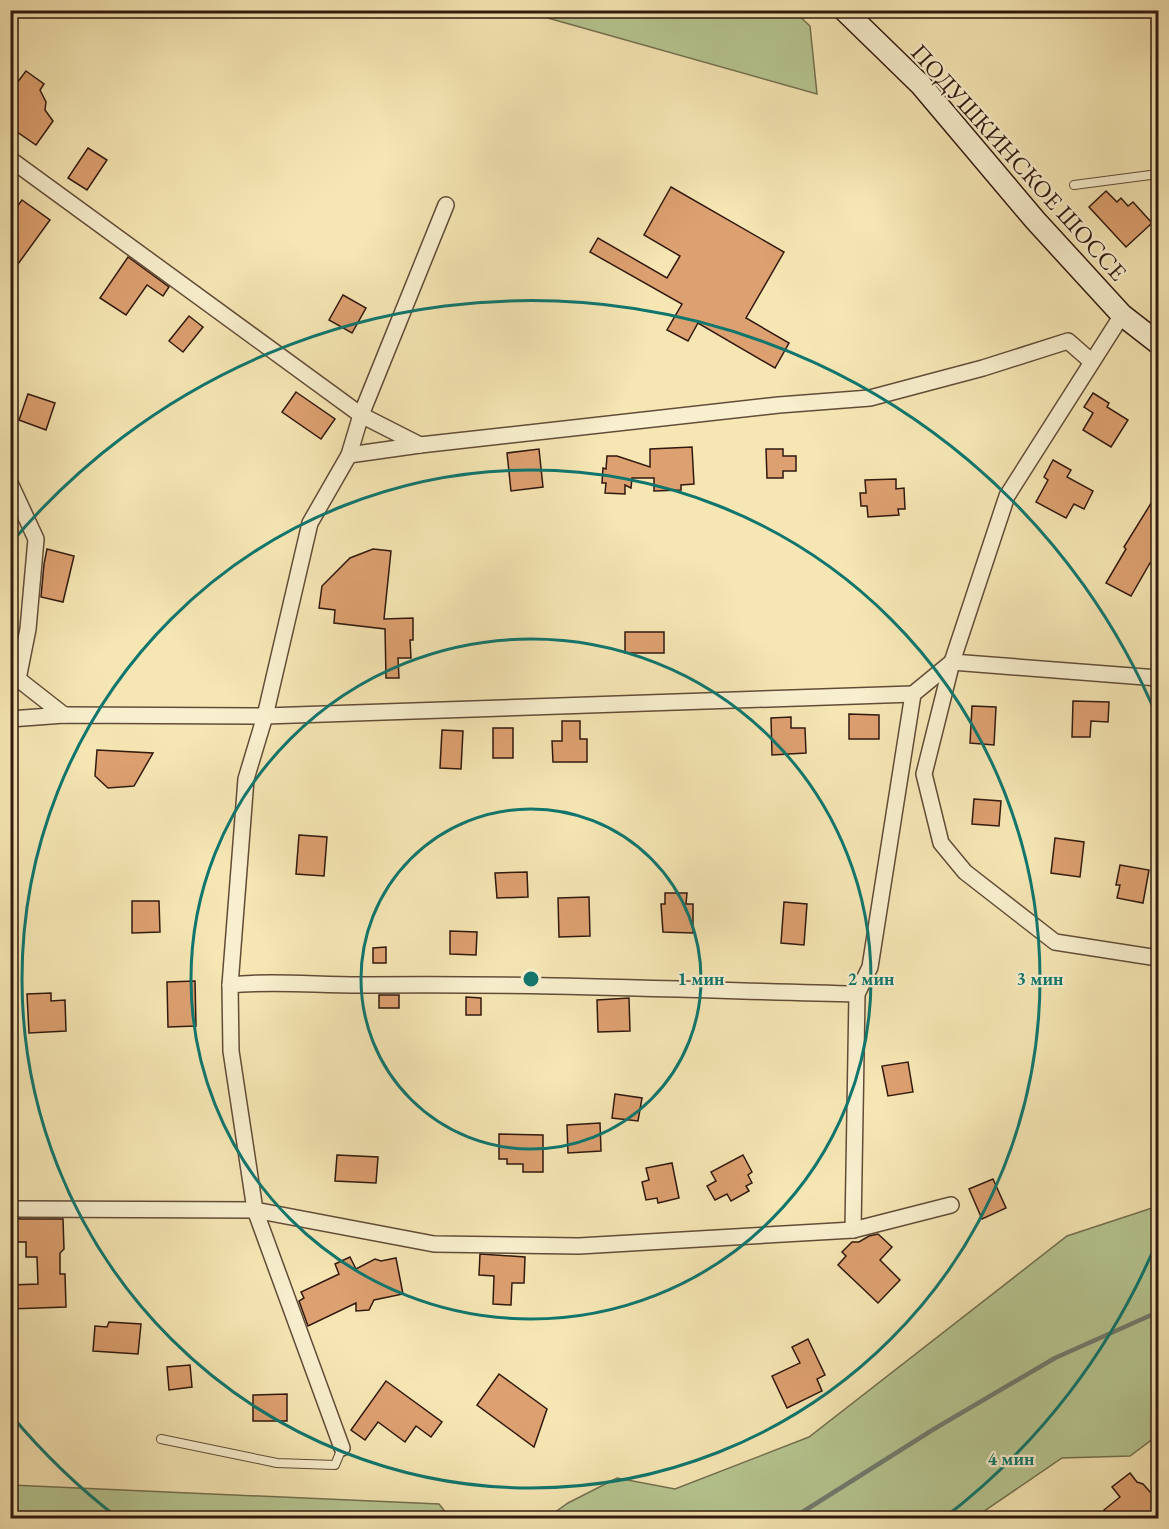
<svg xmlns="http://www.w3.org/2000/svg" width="1169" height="1529" viewBox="0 0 1169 1529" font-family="'EB Garamond',serif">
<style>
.green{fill:#b6c691;stroke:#747050;stroke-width:1.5}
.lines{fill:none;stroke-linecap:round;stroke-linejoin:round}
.stream{stroke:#727c70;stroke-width:4.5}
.building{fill:#dda070;stroke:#31190f;stroke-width:1.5}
.lane-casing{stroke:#624c38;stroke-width:10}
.street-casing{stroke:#624c38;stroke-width:18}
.secondary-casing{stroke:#31190f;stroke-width:24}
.lane{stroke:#f8efce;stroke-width:8}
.street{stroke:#f8efce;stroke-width:15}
.secondary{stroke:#f8efce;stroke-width:21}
.ring{fill:none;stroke:#0f766e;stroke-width:3}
.labels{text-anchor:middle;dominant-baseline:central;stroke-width:4.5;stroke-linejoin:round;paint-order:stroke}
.street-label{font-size:24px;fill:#31190f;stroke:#f8efce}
.centre{fill:#0f766e;stroke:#f8efce;stroke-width:3}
.ring-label{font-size:18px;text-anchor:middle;font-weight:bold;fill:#0f766e;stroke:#f8efce;stroke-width:4.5;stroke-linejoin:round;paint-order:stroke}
</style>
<rect width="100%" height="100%" fill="#f5e6b3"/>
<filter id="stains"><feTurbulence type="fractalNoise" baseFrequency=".00333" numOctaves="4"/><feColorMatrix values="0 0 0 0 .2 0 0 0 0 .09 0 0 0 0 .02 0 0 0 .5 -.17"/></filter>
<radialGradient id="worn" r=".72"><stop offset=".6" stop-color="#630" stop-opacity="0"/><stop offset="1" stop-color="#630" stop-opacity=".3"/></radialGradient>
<g class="green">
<polygon points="523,11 794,11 810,26 817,94"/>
<polygon points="1158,1206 1158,1435 1130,1456 1062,1458 974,1518 547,1518 568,1503 617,1478 675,1489 809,1437 1067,1236"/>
<polygon points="11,1485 439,1504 450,1518 11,1518"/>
</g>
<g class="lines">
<polyline class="stream" points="793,1518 934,1429 1055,1358 1158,1312"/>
</g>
<g class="building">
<polygon points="26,71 44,84 40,90 46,102 45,110 53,121 36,145 10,127 10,92"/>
<polygon points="88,148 107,160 87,190 68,178"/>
<polygon points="671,187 784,252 746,318 789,343 775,368 698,323 688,341 667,330 682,304 590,252 598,238 667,278 680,256 644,235"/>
<polygon points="1106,191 1117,202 1121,198 1128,206 1133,202 1152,223 1126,247 1089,207"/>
<polygon points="22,200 50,220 10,275 10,216"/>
<polygon points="128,257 169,287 163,296 147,285 126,315 100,298"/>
<polygon points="343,295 366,308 352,333 329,320"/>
<polygon points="189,316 203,327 183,352 169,341"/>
<polygon points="296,392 335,419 321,439 282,412"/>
<polygon points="1093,393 1109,403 1107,407 1128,420 1111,447 1083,430 1093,413 1084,407"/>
<polygon points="28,394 55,403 46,430 19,420"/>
<polygon points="692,447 694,484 681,485 681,490 654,491 654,478 632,478 631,488 625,485 625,494 605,493 606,483 602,483 603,468 606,469 607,456 617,456 650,467 650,449"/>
<polygon points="539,449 543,487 511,491 507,453"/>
<polygon points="766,449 783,449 783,456 796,456 796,471 783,471 783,478 767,478"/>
<polygon points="1053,460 1071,470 1067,477 1093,491 1084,509 1074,504 1066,518 1036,502 1048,480 1044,477"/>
<polygon points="896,479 896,489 904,488 905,509 898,509 899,515 868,517 867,506 861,506 860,493 866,493 865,480"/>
<polygon points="1158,492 1158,560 1155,566 1150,563 1131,596 1106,583 1126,549 1124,547"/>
<polygon points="47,549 74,556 63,602 41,597 44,564"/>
<polygon points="373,549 391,551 384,619 413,618 413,640 410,640 411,658 398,658 399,678 386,678 385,629 334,623 335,610 319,608 322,586 350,558"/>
<rect x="625" y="632" width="39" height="21"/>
<polygon points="1073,701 1109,702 1108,722 1091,721 1090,737 1072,737"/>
<polygon points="972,706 996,707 994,745 970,743"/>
<polygon points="849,714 879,715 879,739 849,739"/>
<polygon points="791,717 791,728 805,728 806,753 772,755 771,718"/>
<polygon points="562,721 580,721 580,739 587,739 587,762 553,762 552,741 562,741"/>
<rect x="493" y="728" width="20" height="30"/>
<polygon points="442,730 463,731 461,769 440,768"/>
<polygon points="97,750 153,753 134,786 108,788 95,776"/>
<polygon points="974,799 1001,801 999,826 972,824"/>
<polygon points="299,835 327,837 324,876 296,874"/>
<polygon points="1055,838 1084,842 1080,877 1051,873"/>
<polygon points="1120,865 1149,870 1143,903 1117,898 1120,885 1116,885"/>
<polygon points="527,872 528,897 497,898 495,873"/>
<polygon points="665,893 687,893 686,904 693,904 693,933 663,932 661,904 665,904"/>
<polygon points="589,897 590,936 559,937 558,898"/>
<polygon points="132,901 159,901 160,932 132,933"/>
<polygon points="784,902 807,904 804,945 781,943"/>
<polygon points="450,931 477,932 476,955 450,954"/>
<polygon points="386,947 386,963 373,963 373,948"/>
<polygon points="195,981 196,1026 168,1027 167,982"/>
<polygon points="51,993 51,1001 65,1000 66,1031 29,1033 27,994"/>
<rect x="379" y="995" width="20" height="13"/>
<polygon points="466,997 481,998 481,1015 466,1015"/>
<polygon points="629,998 630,1031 598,1032 597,1000"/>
<polygon points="908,1062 913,1092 888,1096 882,1066"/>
<polygon points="615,1094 642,1098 638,1121 612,1118"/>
<polygon points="600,1123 601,1151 568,1153 567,1125"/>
<polygon points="499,1134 543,1135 543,1172 523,1172 523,1164 507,1164 507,1159 499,1159"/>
<polygon points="337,1155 378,1157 376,1183 335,1181"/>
<polygon points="743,1155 752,1172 748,1175 752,1183 746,1186 749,1191 731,1201 727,1194 715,1200 707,1186 716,1181 711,1172"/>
<polygon points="672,1163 679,1198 658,1203 657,1198 646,1200 642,1182 649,1180 646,1168"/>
<polygon points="993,1179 1006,1208 982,1219 969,1189"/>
<polygon points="10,1216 20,1219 63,1219 64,1249 60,1253 60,1274 65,1274 66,1307 10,1309 10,1285 38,1284 37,1257 26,1257 26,1242 10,1242"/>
<polygon points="878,1234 892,1247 880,1260 900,1280 878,1303 838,1265 846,1256 842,1252 852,1242 859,1242 869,1236"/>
<polygon points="480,1254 525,1257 524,1283 512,1283 511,1305 493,1304 494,1276 479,1275"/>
<polygon points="350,1257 356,1269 375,1259 381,1261 396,1258 403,1294 374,1300 369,1310 356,1311 356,1303 308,1326 299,1301 304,1298 301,1292 339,1274 335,1264"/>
<polygon points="109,1322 141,1324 138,1354 93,1351 95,1326 107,1327"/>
<polygon points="808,1339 825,1375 817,1379 822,1391 787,1408 772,1376 800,1363 792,1347"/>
<polygon points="190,1365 192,1387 169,1390 167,1367"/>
<polygon points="499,1374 547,1409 534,1447 477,1405"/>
<polygon points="386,1381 442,1422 431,1437 416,1426 405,1442 378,1422 365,1440 351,1430"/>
<polygon points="287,1394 287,1421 253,1421 253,1395"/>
<polygon points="1130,1473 1137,1482 1143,1484 1151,1493 1158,1487 1158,1518 1111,1518 1104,1510 1120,1497 1112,1487"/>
</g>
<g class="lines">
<defs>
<g id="lane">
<polyline points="1074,185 1158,174"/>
<polyline points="161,1439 277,1463 335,1465 342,1448"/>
</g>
<g id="street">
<polyline points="10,159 361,415 420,445"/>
<polyline points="1122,315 1007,496 952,662 924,774 941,843 965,872 1055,942 1158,958"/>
<polyline points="349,455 361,415 446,205"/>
<polyline points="10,483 36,539 28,629 18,679 64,715"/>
<polyline points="10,719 64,715 265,716 913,694"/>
<path d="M 230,985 C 276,980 323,986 370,985 C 532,983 695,990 857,994"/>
<polyline points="20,1209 255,1210 434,1244 579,1246 853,1230 951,1205"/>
<polyline points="853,1230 857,994 870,967 913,694 952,662 1158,678"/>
<polyline points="342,1448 255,1210 231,1051 230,985 246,779 265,716 310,523 349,455 420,445 779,405 870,398 983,368 1068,341 1092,362"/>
</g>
<polyline id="secondary" points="844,10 921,85 1035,220 1122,315 1158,343"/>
</defs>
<use href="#lane" class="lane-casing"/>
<use href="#street" class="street-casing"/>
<use href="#secondary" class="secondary-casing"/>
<use href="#lane" class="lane"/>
<use href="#street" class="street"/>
<use href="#secondary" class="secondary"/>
</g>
<g class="ring">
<circle cx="531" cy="979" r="170"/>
<circle cx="531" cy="979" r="340"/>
<circle cx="531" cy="979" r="509"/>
<path d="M1158 1239A679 679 0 0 1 944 1518M118 1518A679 679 0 0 1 11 1415M11 543A679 679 0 0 1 1158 719"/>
</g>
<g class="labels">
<g class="street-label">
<text transform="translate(1019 162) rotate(48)">ПОДУШКИНСКОЕ ШОССЕ</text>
</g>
</g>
<circle cx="531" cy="979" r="9" class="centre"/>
<g class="ring-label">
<text x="701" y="985">1 мин</text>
<text x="871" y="985">2 мин</text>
<text x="1040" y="985">3 мин</text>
<text x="1011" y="1465">4 мин</text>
</g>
<rect width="1169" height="1529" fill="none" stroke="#f5e6b3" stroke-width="36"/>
<rect x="12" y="12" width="1145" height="1505" fill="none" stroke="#31190f" stroke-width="3"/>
<rect x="18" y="18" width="1133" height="1493" fill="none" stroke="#31190f" stroke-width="1.5"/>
<rect width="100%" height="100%" filter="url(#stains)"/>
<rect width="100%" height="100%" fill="url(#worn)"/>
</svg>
